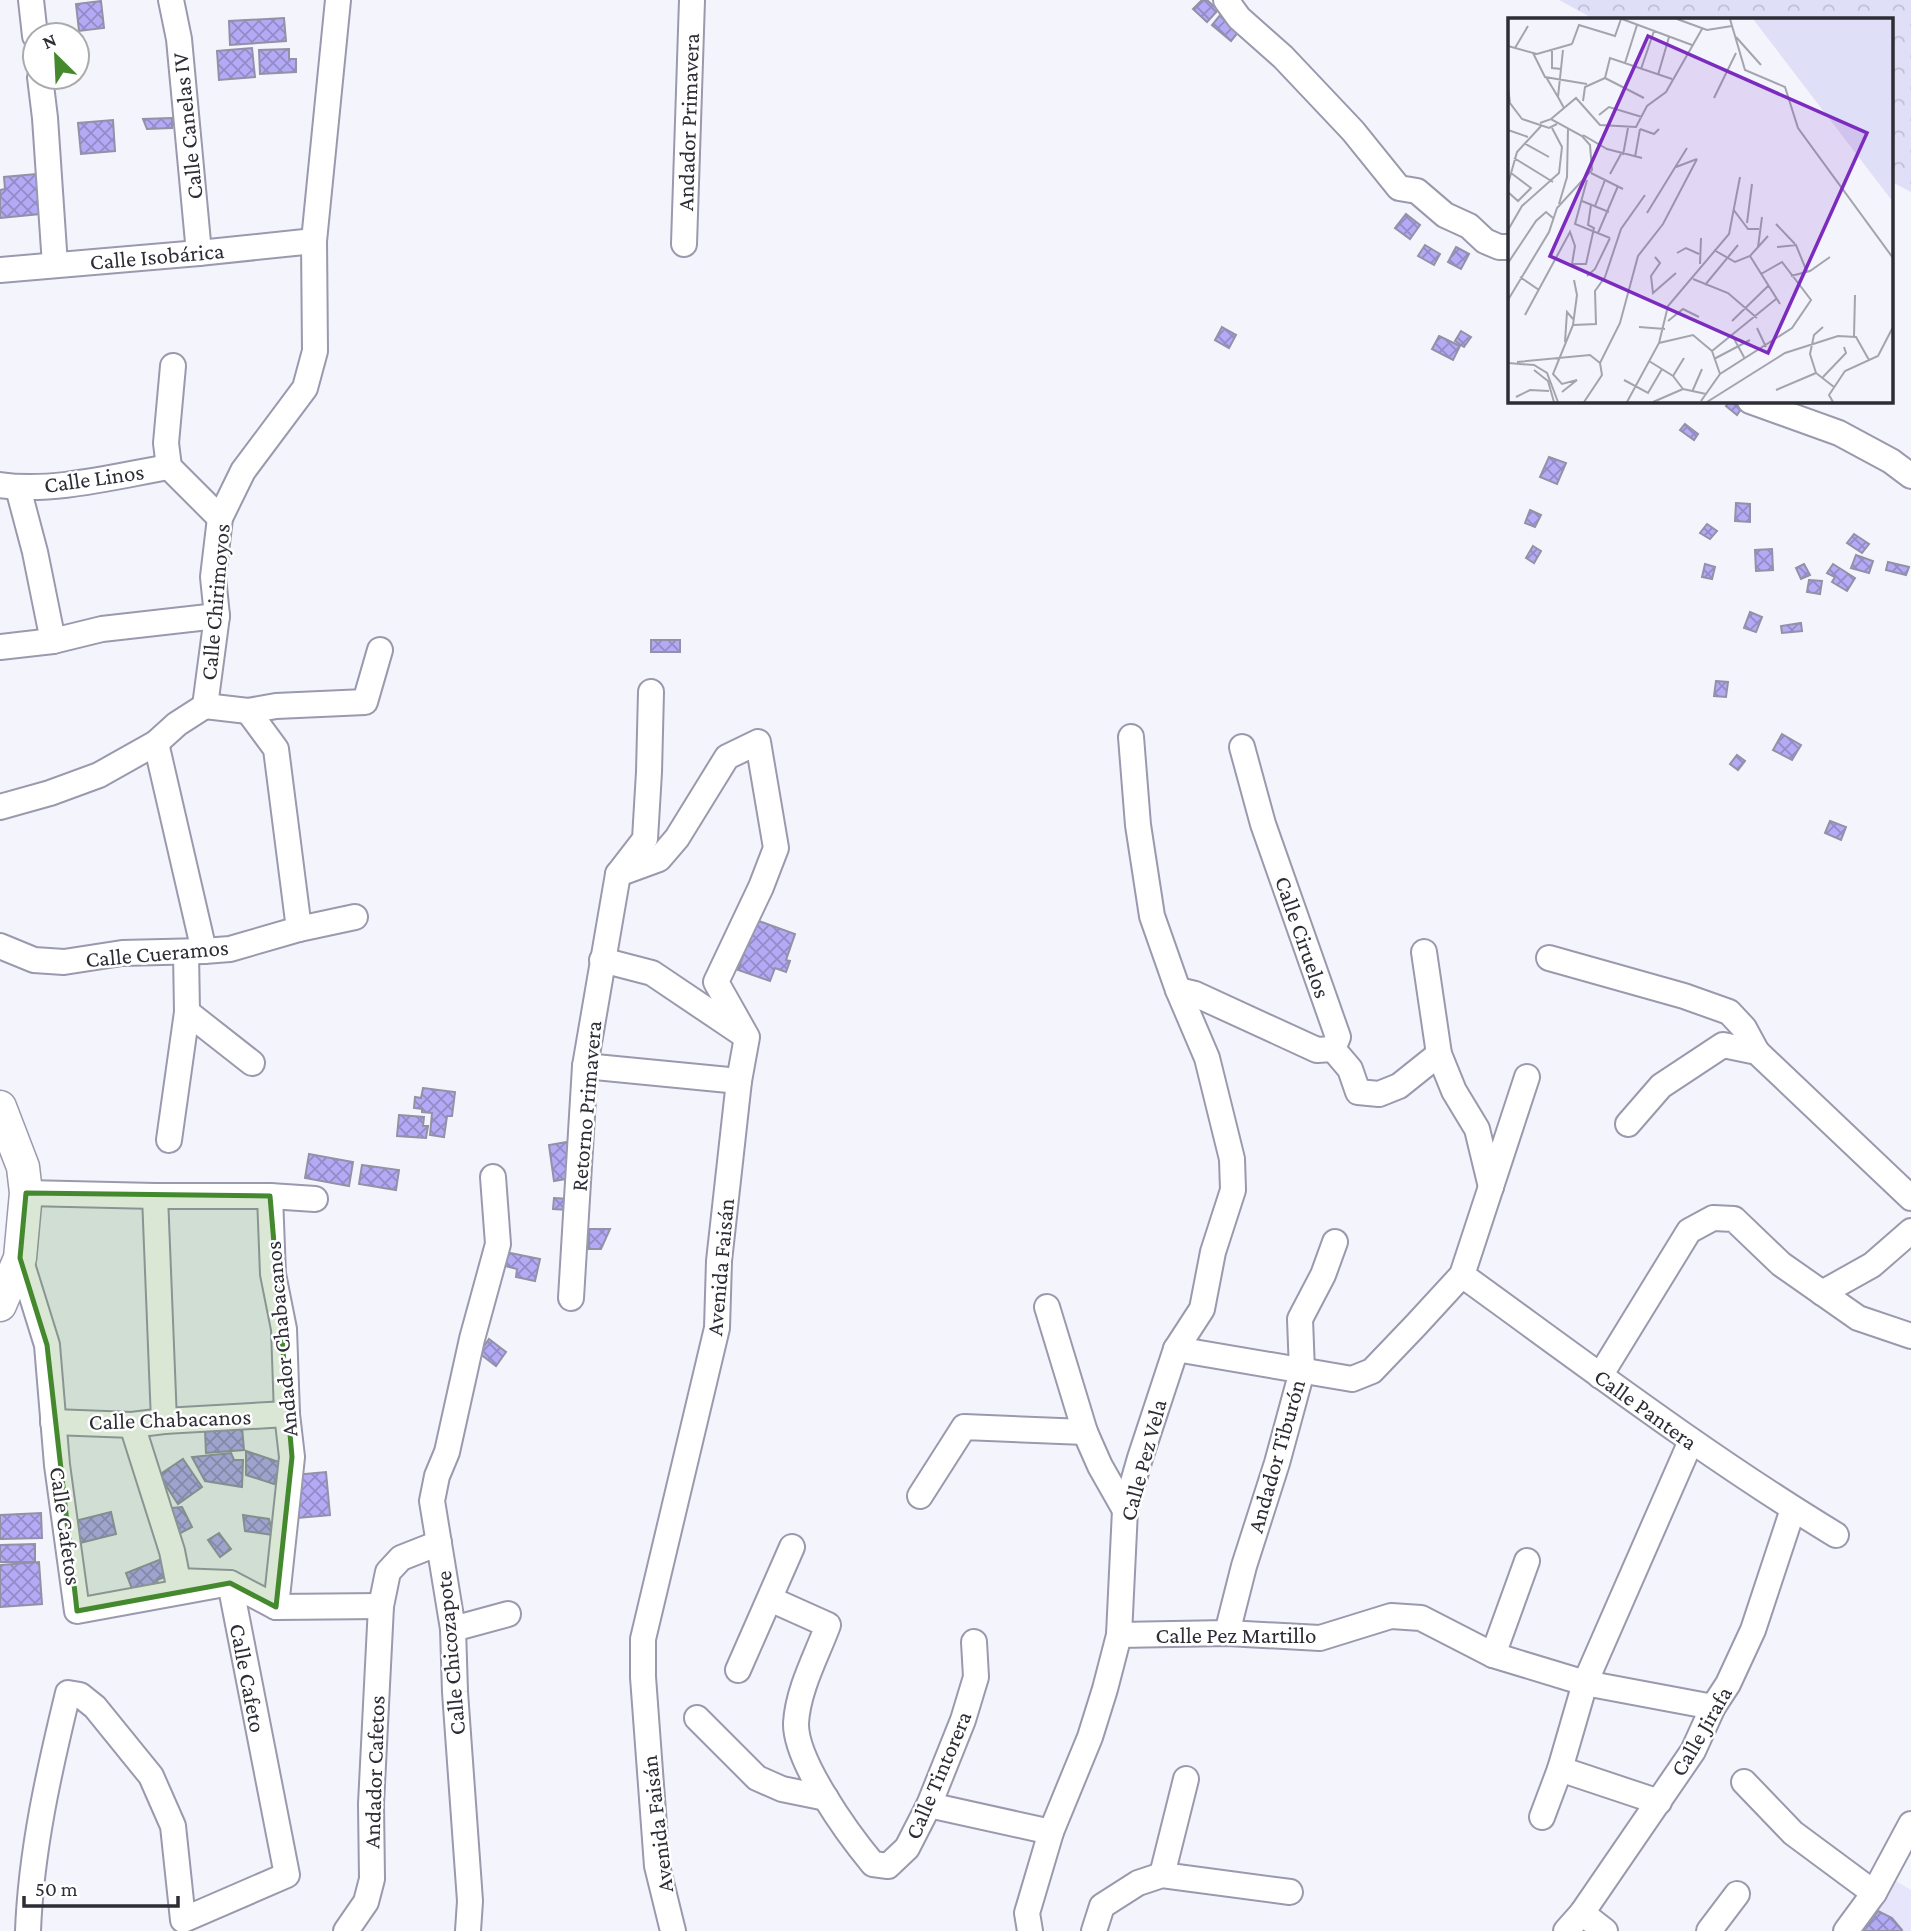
<svg xmlns="http://www.w3.org/2000/svg" width="1911" height="1931" viewBox="0 0 1911 1931" font-family="'Crimson Pro',serif">
<style>
.built{fill:#e7e5fc}
.forest{fill:url(#forest-crowns)}
.building{fill:url(#building-cross-hatch);stroke:#9291a5;stroke-width:2}
.lines{fill:none;stroke-linecap:round;stroke-linejoin:round}
.minor-casing{stroke:#9a99ad;stroke-width:28}
.major-casing{stroke:#9a99ad;stroke-width:35}
.minor{stroke:#fff;stroke-width:24}
.major{stroke:#fff;stroke-width:32}
.marked{fill:#44892e;fill-opacity:0.2;stroke:#44892e;stroke-width:5;stroke-linejoin:round}
.labels{text-anchor:middle;dominant-baseline:central;stroke-width:5;stroke-linejoin:round;paint-order:stroke}
.street-label{font-size:23px;fill:#2d2d35;stroke:#fff}
.inset-road{fill:none;stroke:#a4a4ad;stroke-width:2}
.view{fill:#7b2cbf;fill-opacity:0.15;stroke:#7b2cbf;stroke-width:3.5}
.inset-edge{fill:none;stroke:#2d2d35;stroke-width:3.5}
</style>
<defs>
<pattern id="forest-crowns" width="20" height="18" patternUnits="userSpaceOnUse" patternTransform="scale(1.75)"><rect width="20" height="18" fill="#e0dff8"/><path d="M2 6a3 3 0 1 1 6 0M12 15a3 3 0 1 1 6 0" fill="none" stroke="#c0c0d5"/></pattern>
<pattern id="building-cross-hatch" width="8" height="8" patternUnits="userSpaceOnUse" patternTransform="scale(1.75)"><rect width="8" height="8" fill="#b3aaf5"/><path d="M0 0l8 8M0 8l8-8" fill="none" stroke="#928bc7"/></pattern>
</defs>
<rect width="100%" height="100%" fill="#f4f4fd"/>
<polygon class="built" points="1891,1878 1911,1890 1911,1931 1853,1931"/>
<polygon class="forest" points="1559,0 1911,0 1911,192 1892,182 1892,19 1594,19"/>
<g class="building">
<polygon points="1202,0 1207,0 1218,10 1207,22 1193,9"/>
<polygon points="101,1 104,28 79,31 76,4"/>
<polygon points="1221,14 1240,30 1231,41 1212,25"/>
<polygon points="284,18 286,41 230,45 229,21"/>
<polygon points="252,48 255,77 219,80 217,51"/>
<polygon points="289,49 289,59 296,59 296,72 260,74 259,50"/>
<polygon points="172,118 172,128 147,129 143,119"/>
<polygon points="113,120 115,151 81,154 78,123"/>
<polygon points="36,174 40,214 0,218 0,190 5,189 4,177"/>
<polygon points="1406,214 1420,225 1410,239 1395,228"/>
<polygon points="1425,245 1440,254 1434,265 1418,256"/>
<polygon points="1456,247 1469,254 1461,269 1448,262"/>
<polygon points="1222,327 1236,335 1229,348 1215,340"/>
<polygon points="1461,331 1471,337 1464,347 1455,341"/>
<polygon points="1439,336 1460,346 1453,360 1432,349"/>
<polygon points="1730,401 1736,401 1743,406 1737,415 1726,406"/>
<polygon points="1685,424 1698,434 1694,440 1680,430"/>
<polygon points="1549,457 1566,463 1557,484 1540,477"/>
<polygon points="1736,503 1750,504 1750,522 1735,521"/>
<polygon points="1530,510 1541,515 1535,527 1525,523"/>
<polygon points="1707,524 1717,531 1710,539 1700,533"/>
<polygon points="1854,534 1869,544 1862,553 1847,543"/>
<polygon points="1533,546 1541,551 1534,563 1526,558"/>
<polygon points="1772,549 1773,570 1756,571 1755,550"/>
<polygon points="1856,555 1873,561 1869,573 1851,568"/>
<polygon points="1888,562 1909,567 1906,575 1886,570"/>
<polygon points="1705,564 1715,567 1712,579 1702,577"/>
<polygon points="1804,564 1810,575 1801,579 1796,568"/>
<polygon points="1833,564 1855,578 1847,591 1832,582 1835,577 1827,573"/>
<polygon points="1809,580 1822,581 1820,594 1807,592"/>
<polygon points="1750,612 1762,617 1756,632 1744,628"/>
<polygon points="1801,623 1802,631 1782,633 1781,626"/>
<rect x="651" y="640" width="29" height="12"/>
<polygon points="1716,681 1728,682 1726,697 1714,696"/>
<polygon points="1782,734 1801,745 1792,760 1773,750"/>
<polygon points="1737,755 1745,761 1738,770 1730,764"/>
<polygon points="1830,821 1846,827 1841,840 1825,833"/>
<polygon points="756,920 795,934 786,960 790,961 786,972 775,968 770,981 738,970"/>
<polygon points="423,1088 455,1092 452,1116 447,1116 444,1137 430,1135 432,1113 422,1112 422,1109 414,1108 415,1097 421,1098"/>
<polygon points="399,1115 424,1117 423,1126 428,1126 426,1138 397,1136"/>
<polygon points="567,1142 572,1178 554,1181 549,1145"/>
<polygon points="309,1154 353,1162 349,1186 305,1178"/>
<polygon points="362,1165 399,1170 396,1190 359,1184"/>
<polygon points="554,1198 569,1199 568,1210 553,1209"/>
<polygon points="589,1229 610,1229 601,1249 589,1249"/>
<polygon points="505,1252 540,1259 535,1281 516,1277 517,1269 502,1265"/>
<polygon points="489,1339 506,1352 496,1366 479,1353"/>
<polygon points="242,1427 244,1450 206,1453 205,1430"/>
<polygon points="246,1451 282,1463 274,1484 246,1475"/>
<polygon points="231,1453 234,1460 243,1460 242,1487 205,1481 192,1457"/>
<polygon points="183,1459 202,1487 178,1504 159,1475"/>
<polygon points="326,1472 330,1515 298,1518 295,1475"/>
<polygon points="182,1507 192,1527 173,1537 160,1509"/>
<polygon points="111,1512 116,1534 76,1544 71,1522"/>
<polygon points="41,1513 42,1538 0,1539 0,1515"/>
<polygon points="243,1515 269,1519 273,1535 245,1531"/>
<polygon points="219,1533 231,1549 220,1557 208,1540"/>
<polygon points="35,1544 35,1562 0,1562 0,1545"/>
<polygon points="164,1558 170,1575 157,1580 158,1585 134,1594 126,1573"/>
<polygon points="39,1562 42,1604 0,1607 0,1565"/>
<polygon points="1878,1911 1892,1918 1902,1930 1901,1931 1863,1931"/>
</g>
<g class="lines">
<defs>
<g id="minor">
<polyline points="31,0 35,36"/>
<polyline points="171,0 179,39 199,253"/>
<polyline points="1226,0 1239,18 1283,57 1353,131 1399,188 1417,191 1445,215 1469,226 1485,241 1499,247 1510,247"/>
<polyline points="40,77 45,118 55,265"/>
<polyline points="684,244 692,0"/>
<polyline points="0,270 199,253 314,241"/>
<polyline points="1750,401 1839,433 1891,461 1911,476"/>
<polyline points="169,467 166,443 173,366"/>
<polyline points="169,467 220,518"/>
<path d="M 0,485 C 53,493 116,476 169,467"/>
<polyline points="18,488 35,552 53,641"/>
<polyline points="0,647 53,641 102,629 217,616"/>
<polyline points="205,706 248,711 276,706 365,702 380,650"/>
<polyline points="248,711 276,749 299,929"/>
<polyline points="156,743 204,951"/>
<polyline points="1242,747 1263,824 1338,1037 1333,1049"/>
<polyline points="0,807 50,793 99,775 156,743 177,724 205,706 217,616 213,577 220,518 243,471 305,388 315,351 314,241 338,0"/>
<polyline points="618,874 659,859 677,838 727,757 758,742 776,848 761,887 716,982 747,1037 739,1081 719,1261 717,1328 643,1639 643,1677 657,1866 673,1931"/>
<polyline points="0,946 34,960 64,962 122,953 204,951 230,949 299,929 355,917"/>
<polyline points="1424,952 1439,1054 1454,1091 1477,1129 1491,1187"/>
<polyline points="1549,958 1684,996 1729,1012 1744,1028 1757,1052"/>
<polyline points="602,960 652,973 744,1035"/>
<polyline points="1178,990 1195,994 1317,1050 1333,1049 1350,1069 1358,1092 1379,1094 1399,1086 1439,1054"/>
<polyline points="187,1012 252,1063"/>
<polyline points="585,1066 739,1081"/>
<polyline points="1628,1124 1661,1086 1723,1045 1757,1052 1911,1198"/>
<polyline points="169,1140 187,1012 186,952"/>
<polyline points="26,1193 155,1196 270,1196 315,1199"/>
<polyline points="155,1196 164,1421"/>
<polyline points="270,1196 273,1274 284,1329 287,1414 292,1457 276,1607"/>
<polyline points="20,1258 47,1345 57,1465 77,1611 230,1583 276,1607 381,1606"/>
<path d="M 1462,1275 C 1585,1364 1706,1456 1836,1535"/>
<polyline points="1822,1293 1872,1265 1911,1231"/>
<polyline points="571,1298 585,1066 618,874 645,839 649,772 651,692"/>
<polyline points="1047,1307 1085,1432 1100,1466 1125,1510"/>
<polyline points="1176,1349 1352,1379 1372,1371 1416,1325 1462,1275 1527,1077"/>
<polyline points="1600,1376 1689,1231 1713,1218 1734,1219 1781,1264 1858,1318 1911,1336"/>
<polyline points="53,1422 132,1425 164,1421 287,1414"/>
<polyline points="920,1496 964,1427 1085,1432"/>
<path d="M 770,1599 L 828,1625 C 817,1655 798,1689 796,1723 C 795,1761 848,1834 873,1864 L 888,1866 L 907,1848 L 929,1805 L 963,1720 L 976,1677 L 974,1642"/>
<polyline points="453,1629 508,1614"/>
<polyline points="1227,1633 1244,1566 1277,1463 1302,1371 1300,1319 1323,1275 1335,1242"/>
<polyline points="1119,1635 1227,1633 1320,1638 1391,1616 1421,1618 1493,1655 1585,1683 1713,1707"/>
<polyline points="1493,1655 1527,1561"/>
<polyline points="738,1670 792,1547"/>
<polyline points="697,1718 757,1778 782,1789 826,1798"/>
<polyline points="1560,1769 1659,1802"/>
<polyline points="1744,1782 1793,1833 1874,1893"/>
<polyline points="929,1805 1051,1832"/>
<polyline points="1542,1817 1560,1769 1585,1683 1691,1441"/>
<polyline points="1162,1875 1186,1779"/>
<polyline points="1582,1913 1605,1931"/>
<path d="M 28,1931 C 31,1851 49,1771 68,1693 L 80,1695 L 95,1707 L 151,1776 L 173,1826 L 183,1920 L 287,1875 L 230,1583 L 178,1581 L 172,1551 L 132,1425"/>
<polyline points="346,1931 366,1902 372,1879 371,1804 381,1606 388,1572 401,1558 439,1543"/>
<polyline points="468,1931 470,1901 455,1692 453,1629 432,1501 437,1476 447,1452 472,1339 498,1244 493,1177"/>
<polyline points="1030,1931 1027,1913 1051,1832 1090,1737 1105,1689 1119,1635 1125,1510 1140,1458 1176,1349 1202,1309 1213,1252 1233,1190 1232,1159 1207,1058 1178,990 1152,916 1138,825 1131,737"/>
<polyline points="1094,1931 1102,1906 1138,1883 1162,1875 1290,1892"/>
<polyline points="1566,1931 1582,1913 1693,1751 1713,1707 1728,1684 1753,1630 1793,1509"/>
<polyline points="1709,1931 1737,1894"/>
<polyline points="1846,1931 1874,1893 1911,1824"/>
</g>
<polyline id="major" points="0,1107 23,1167 26,1193 20,1258 0,1305"/>
</defs>
<use href="#minor" class="minor-casing"/>
<use href="#major" class="major-casing"/>
<use href="#minor" class="minor"/>
<use href="#major" class="major"/>
</g>
<path class="marked" d="M 26,1193 L 270,1196 L 292,1457 L 276,1607 L 230,1583 L 77,1611 L 47,1345 L 20,1258 Z"/>
<g class="labels">
<g class="street-label">
<text transform="translate(688 122) rotate(-88)">Andador Primavera</text>
<text transform="translate(187 126) rotate(-96)">Calle Canelas IV</text>
<text transform="translate(157 256) rotate(-5)">Calle Isobárica</text>
<text transform="translate(94 478) rotate(-8)">Calle Linos</text>
<text transform="translate(215 602) rotate(-85)">Calle Chirimoyos</text>
<text transform="translate(1303 937) rotate(71)">Calle Ciruelos</text>
<text transform="translate(157 953) rotate(-5)">Calle Cueramos</text>
<text transform="translate(586 1106) rotate(-85)">Retorno Primavera</text>
<text transform="translate(720 1267) rotate(-85)">Avenida Faisán</text>
<text transform="translate(281 1339) rotate(-95)">Andador Chabacanos</text>
<text transform="translate(1646 1409) rotate(36)">Calle Pantera</text>
<text transform="translate(170 1419) rotate(-2)">Calle Chabacanos</text>
<text transform="translate(1276 1456) rotate(-74)">Andador Tiburón</text>
<text transform="translate(1143 1460) rotate(-75)">Calle Pez Vela</text>
<text transform="translate(66 1526) rotate(82)">Calle Cafetos</text>
<text x="1236" y="1635">Calle Pez Martillo</text>
<text transform="translate(450 1653) rotate(-95)">Calle Chicozapote</text>
<text transform="translate(248 1678) rotate(79)">Calle Cafeto</text>
<text transform="translate(1701 1731) rotate(-60)">Calle Jirafa</text>
<text transform="translate(374 1772) rotate(-88)">Andador Cafetos</text>
<text transform="translate(938 1775) rotate(-67)">Calle Tintorera</text>
<text transform="translate(657 1824) rotate(-97)">Avenida Faisán</text>
</g>
</g>
<g transform="translate(1508 18)">
<rect width="385" height="385" fill="#f4f4fd"/>
<path d="M 245,1 L 385,1 L 385,184 Z" fill="#e0dff8"/>
<path class="inset-road" d="M 114,1 L 184,27M 169,1 L 199,12 L 224,8M 222,1 L 237,52 L 277,69 L 290,110 L 385,240M 228,19 L 253,47M 64,26 L 71,7 L 107,18 L 113,1M 0,28 L 29,36 L 64,26M 7,30 L 20,8M 44,31 L 44,50 L 53,51M 55,32 L 50,79 L 56,90M 25,35 L 37,59 L 79,66M 117,45 L 129,7M 133,51 L 146,13M 150,57 L 161,19M 38,59 L 50,79M 97,60 L 102,40 L 164,61M 97,60 L 136,80M 0,70 L 2,85 L 14,101 L 41,110 L 49,106M 206,80 L 228,35M 75,83 L 77,69 L 97,60M 91,97 L 101,89 L 134,99M 43,101 L 68,80 L 92,107 L 128,109 L 139,88 L 158,74 L 194,11M 132,111 L 146,116 L 151,111M 0,112 L 20,119M 75,117 L 99,131 L 134,140M 16,125 L 41,139M 115,137 L 120,110M 127,139 L 132,111M 6,140 L 45,164M 168,149 L 189,141M 83,155 L 115,171M 102,156 L 113,136M 79,162 L 67,206 L 102,220M 0,166 L 9,134 L 34,107M 0,174 L 10,183 L 23,170 L 3,155M 74,183 L 101,194M 51,186 L 59,159 L 60,111M 87,188 L 97,162M 225,191 L 240,211 L 251,211M 139,195 L 179,130M 239,205 L 244,166M 268,206 L 287,226M 0,212 L 14,188 L 51,155 L 54,129 L 44,110M 90,215 L 110,168M 250,229 L 254,199M 269,229 L 288,227 L 299,254M 206,232 L 227,244 L 242,238 L 260,218M 169,235 L 178,230 L 191,236M 242,238 L 272,286M 147,239 L 152,245 L 143,258 L 145,275 L 168,255M 0,245 L 28,203 L 38,194 L 45,200M 192,246 L 193,220M 79,258 L 87,251 L 102,220M 283,258 L 302,253 L 322,239M 12,259 L 31,272M 185,261 L 220,275 L 249,300M 197,267 L 230,227M 0,282 L 41,214 L 49,190 L 84,152 L 82,127 L 74,118 L 43,101 L 32,105M 17,297 L 62,214 L 67,228 L 64,246 L 78,246 L 86,210 L 80,207 L 83,187M 160,303 L 175,291 L 191,299M 224,303 L 260,268M 65,307 L 88,306 L 87,273 L 97,259 L 113,211 L 137,177M 131,309 L 157,311M 315,309 L 306,317 L 302,336 L 308,355 L 326,369M 249,310 L 258,329M 224,317 L 237,341M 346,318 L 347,277M 57,324 L 59,294 L 65,301M 151,325 L 185,317 L 204,333 L 212,356M 204,333 L 268,281M 206,341 L 242,322M 141,343 L 165,358 L 175,371M 9,344 L 82,337 L 92,345 L 94,357 L 76,384M 0,345 L 26,347 L 39,355 L 50,384M 92,345 L 112,305 L 130,238 L 155,206 L 189,141M 26,352 L 40,363 L 46,384M 165,358 L 176,340M 315,359 L 338,335 L 336,329M 116,362 L 140,375 L 154,351M 175,371 L 198,376M 268,372 L 308,355M 54,374 L 69,362 L 54,366 L 45,356 L 65,307 L 69,277 L 66,262M 184,374 L 194,351M 8,379 L 22,372 L 41,373M 193,383 L 212,356 L 284,310 L 303,282 L 274,244 L 253,256M 119,384 L 151,325 L 160,288 L 221,216 L 232,159M 145,384 L 175,371M 199,384 L 277,335 L 330,318 L 348,319 L 361,342M 325,384 L 321,377 L 337,353 L 370,338 L 385,309"/>
<path class="view" d="M 140,18 L 359,115 L 260,335 L 42,238 Z"/>
<rect width="385" height="385" class="inset-edge"/>
</g>
<g transform="translate(56 56) rotate(336)"><circle r="33" fill="#ffffff" stroke="#ababae" stroke-width="2"/>
<path d="M0-5L12 26L0 18L-12 26Z" fill="#44892e"/>
<text y="-10" font-size="19" font-weight="bold" text-anchor="middle" fill="#2d2d35">N</text>
</g>
<path d="M24 1896v10h154v-10" fill="none" stroke="#2d2d35" stroke-width="3.5"/>
<text x="35" y="1896" font-size="21" fill="#2d2d35" stroke="#ffffff" stroke-width="5" paint-order="stroke">50 m</text>
</svg>
